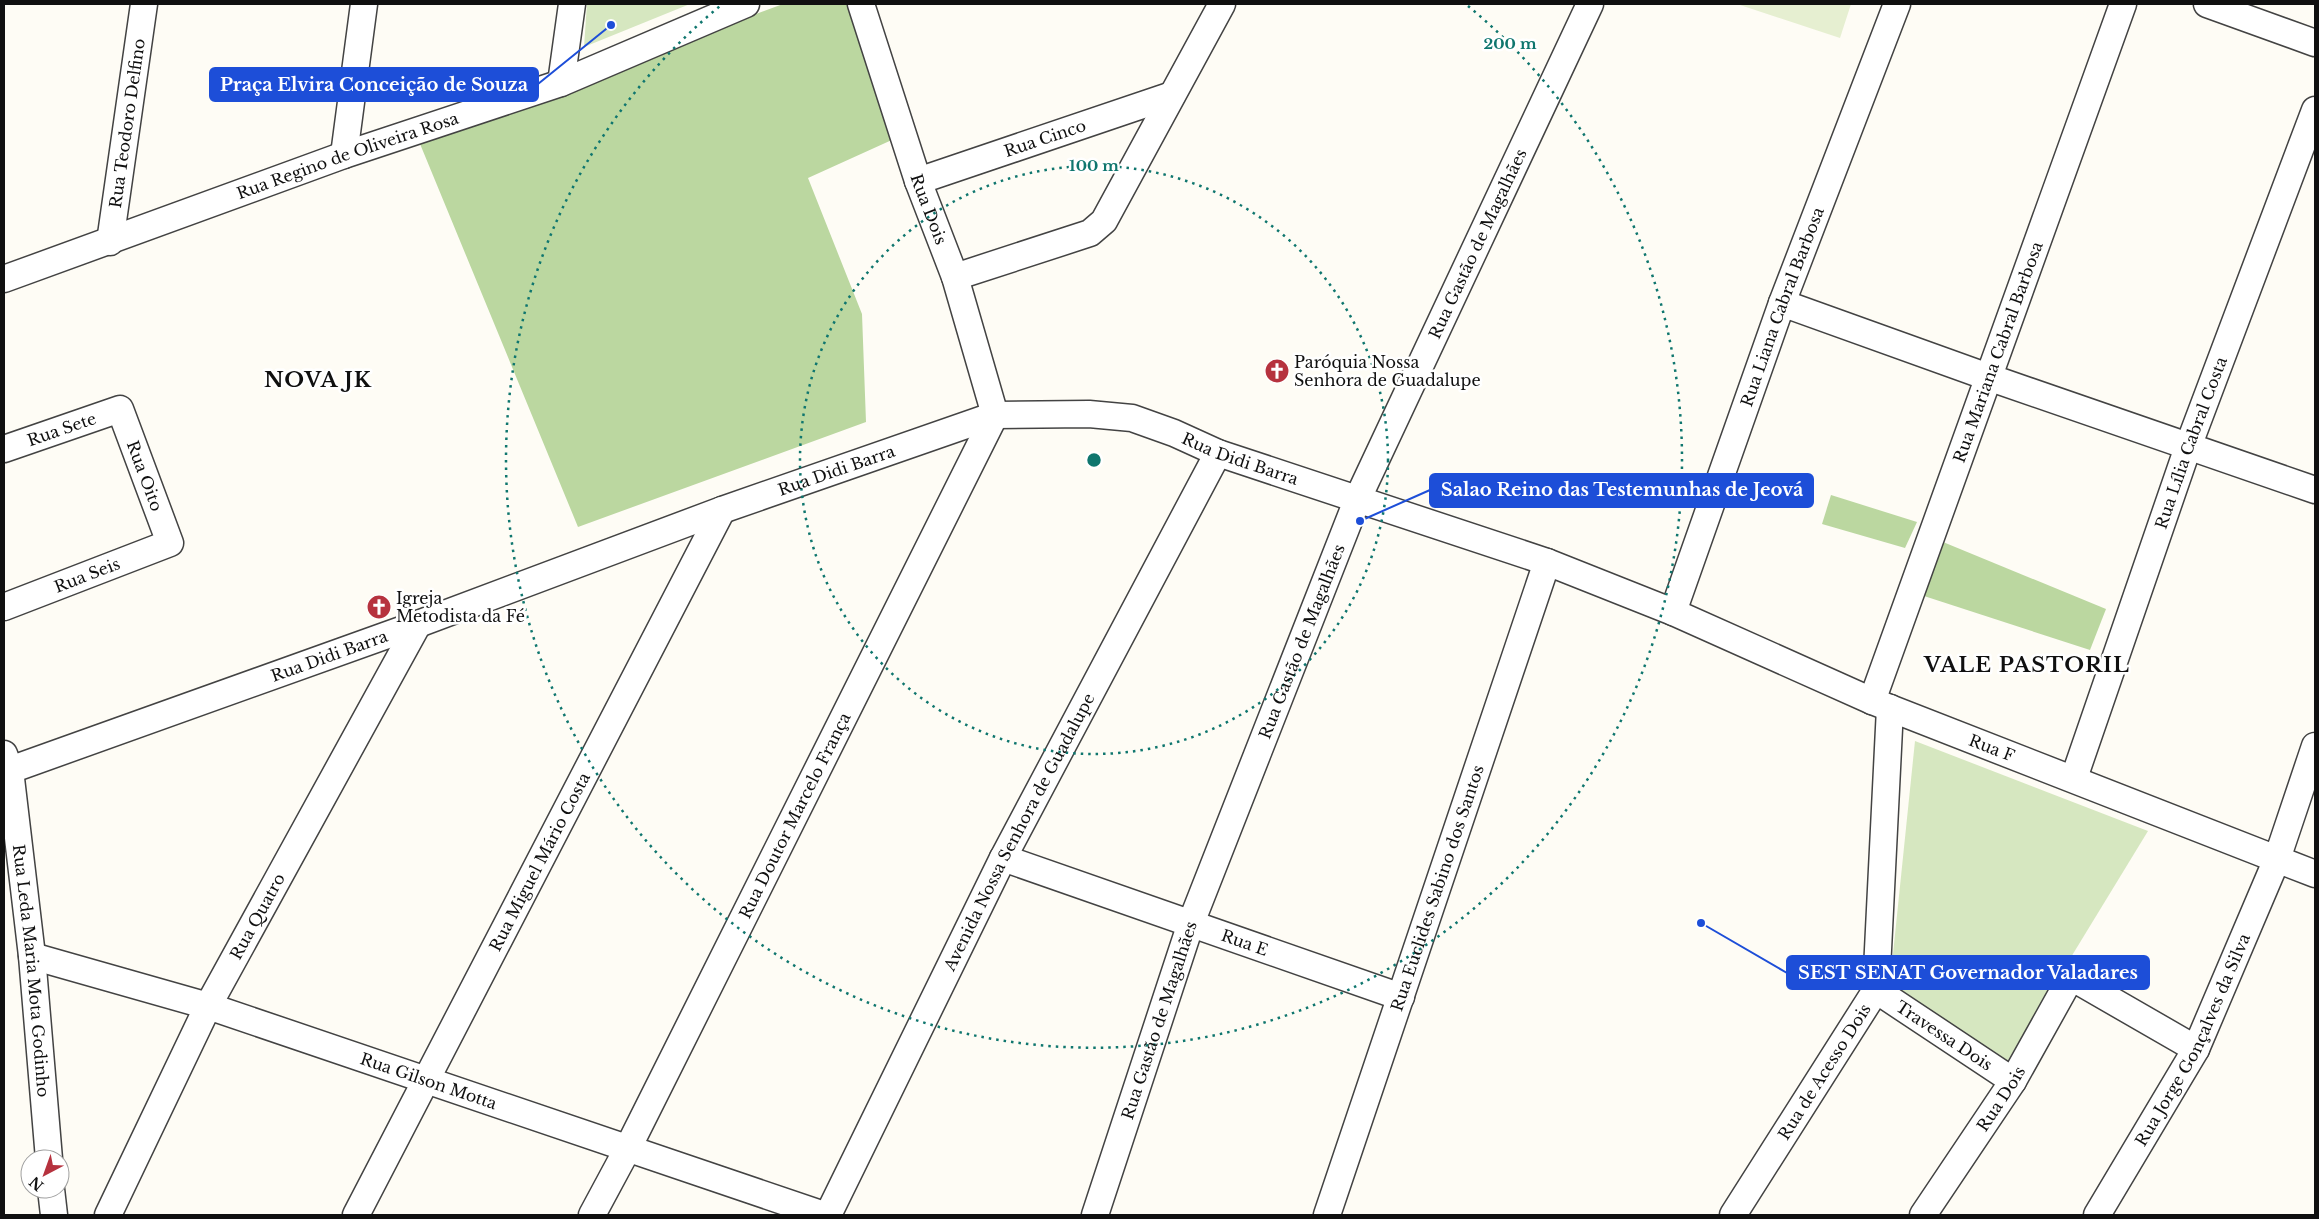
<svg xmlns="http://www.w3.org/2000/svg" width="2319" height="1219" viewBox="0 0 2319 1219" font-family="'Libre Baskerville',serif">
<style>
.green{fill:#d6e7c0}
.forest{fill:#bbd7a0}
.pitch{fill:#e6efd1}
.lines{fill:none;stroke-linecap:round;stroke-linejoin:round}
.minor-casing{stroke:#434343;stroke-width:29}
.minor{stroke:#fff;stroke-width:26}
.ring{fill:none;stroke:#0f766e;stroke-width:2.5;stroke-dasharray:2.5 5}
.labels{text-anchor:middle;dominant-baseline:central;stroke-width:5;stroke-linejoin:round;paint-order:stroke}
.street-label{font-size:16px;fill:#101010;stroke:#fff}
.poi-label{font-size:16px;fill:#101010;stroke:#fff;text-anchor:start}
.district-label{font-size:21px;font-weight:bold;letter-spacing:1px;fill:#101010;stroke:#fff}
.centre{fill:#0f766e;stroke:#fff;stroke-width:2.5}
.ring-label{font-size:15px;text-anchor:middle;font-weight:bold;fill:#0f766e;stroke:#fff;stroke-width:5;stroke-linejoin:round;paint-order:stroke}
.leader{fill:none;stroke:#1d4ed8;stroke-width:2}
.callout-dot{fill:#1d4ed8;stroke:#fff;stroke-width:2}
.callout{fill:#1d4ed8;stroke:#1d4ed8;stroke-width:2}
.callout-label{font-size:18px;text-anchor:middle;font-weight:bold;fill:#fff}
</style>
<rect width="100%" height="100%" fill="#fefcf5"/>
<g class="green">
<polygon points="587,4 690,4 584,47"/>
<polygon points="1915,741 2148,831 2007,1062 1890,983"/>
</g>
<g class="forest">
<polygon points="783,4 852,4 894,139 808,178 862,314 866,422 578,527 418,139"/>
<polygon points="1831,495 1917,522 1905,548 1822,524"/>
<polygon points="1943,542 2106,609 2090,650 1924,596"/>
</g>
<polygon class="pitch" points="1737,4 1851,4 1840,38"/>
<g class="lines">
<defs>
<g id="minor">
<path id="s1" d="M 861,4 L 918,181 L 955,277 L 995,415"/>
<polyline points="2207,4 2315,43"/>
<polyline points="561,83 572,4"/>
<polyline points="344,155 364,4"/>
<path id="s2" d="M 918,181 L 1172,95"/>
<path id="s3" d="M 110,242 L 144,4"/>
<polyline points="955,277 1090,233 1104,221 1222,4"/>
<path id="s4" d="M 4,279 L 344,155 L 561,83 L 746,4"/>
<polyline points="1782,303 1988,377 2315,490"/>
<path id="s5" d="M 4,449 L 120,409 L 170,543 L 4,607"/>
<path id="s6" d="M 1673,612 L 1782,303 L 1897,4"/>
<path id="s7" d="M 1872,701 L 2123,4"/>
<path id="s8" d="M 4,754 L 10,770 L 32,956 L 49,1159"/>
<path id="s9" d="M 10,770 L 418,624 L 722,510 L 995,415 L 1089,414 L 1132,418 L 1174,433 L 1218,453 L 1547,562 L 1673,612 L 1872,701 L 2315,874"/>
<path id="s10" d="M 2074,778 L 2188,447 L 2315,110"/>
<path id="s11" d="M 1003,858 L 1401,997"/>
<path id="s12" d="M 32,956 L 208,1006 L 824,1215"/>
<path id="s13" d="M 1876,990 L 2013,1081"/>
<polyline points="51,1189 54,1215"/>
<path id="s14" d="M 108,1215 L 208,1006 L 418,624"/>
<path id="s15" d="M 356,1215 L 722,510"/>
<path id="s16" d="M 592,1215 L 628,1148 L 995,415"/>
<path id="s17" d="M 828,1215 L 1003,858 L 1218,453"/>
<path id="s18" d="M 1095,1215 L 1191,923 L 1358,498 L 1590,4"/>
<path id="s19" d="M 1327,1215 L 1547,562"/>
<path id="s20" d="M 1733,1215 L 1876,990 L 1890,708"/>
<path id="s21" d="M 1923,1215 L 2013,1081 L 2071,977 L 2196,1049"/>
<path id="s22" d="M 2097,1215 L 2196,1049 L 2277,859 L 2315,746"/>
</g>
</defs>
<use href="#minor" class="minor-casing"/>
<use href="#minor" class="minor"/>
</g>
<g class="ring">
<circle cx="1094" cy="460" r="294"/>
<path d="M1468 6A588 588 0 1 1 720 6"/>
</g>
<defs>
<symbol id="church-disc" viewBox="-11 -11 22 22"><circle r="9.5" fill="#b6323e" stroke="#fff"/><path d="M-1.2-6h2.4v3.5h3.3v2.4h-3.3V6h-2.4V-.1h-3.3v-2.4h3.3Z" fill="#fff"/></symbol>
</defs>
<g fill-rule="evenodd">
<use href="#church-disc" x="1263" y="357" width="28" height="28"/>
<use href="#church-disc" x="365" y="593" width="28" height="28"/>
</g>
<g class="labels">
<g class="street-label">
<text stroke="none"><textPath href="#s3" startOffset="120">Rua Teodoro Delfino</textPath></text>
<text stroke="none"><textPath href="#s2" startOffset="134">Rua Cinco</textPath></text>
<text stroke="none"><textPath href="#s4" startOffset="365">Rua Regino de Oliveira Rosa</textPath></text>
<text stroke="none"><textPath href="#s1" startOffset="216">Rua Dois</textPath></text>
<text stroke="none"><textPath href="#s18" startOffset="1045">Rua Gastão de Magalhães</textPath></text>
<text stroke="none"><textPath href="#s6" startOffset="324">Rua Liana Cabral Barbosa</textPath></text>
<text stroke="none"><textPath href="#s7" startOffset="371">Rua Mariana Cabral Barbosa</textPath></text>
<text stroke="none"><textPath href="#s5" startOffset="61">Rua Sete</textPath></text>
<text stroke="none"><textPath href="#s10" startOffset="355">Rua Lília Cabral Costa</textPath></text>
<text stroke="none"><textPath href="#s9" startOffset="1300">Rua Didi Barra</textPath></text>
<text stroke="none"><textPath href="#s9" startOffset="879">Rua Didi Barra</textPath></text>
<text stroke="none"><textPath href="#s5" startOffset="194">Rua Oito</textPath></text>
<text transform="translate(87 575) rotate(-21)">Rua Seis</text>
<text stroke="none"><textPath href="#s18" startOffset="610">Rua Gastão de Magalhães</textPath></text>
<text stroke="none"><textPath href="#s9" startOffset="339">Rua Didi Barra</textPath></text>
<text stroke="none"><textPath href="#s9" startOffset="2106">Rua F</textPath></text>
<text stroke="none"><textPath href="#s16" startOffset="448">Rua Doutor Marcelo França</textPath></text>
<text stroke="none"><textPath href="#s17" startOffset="428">Avenida Nossa Senhora de Guadalupe</textPath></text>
<text stroke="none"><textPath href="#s15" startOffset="398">Rua Miguel Mário Costa</textPath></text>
<text stroke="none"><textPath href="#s19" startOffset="345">Rua Euclides Sabino dos Santos</textPath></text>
<text stroke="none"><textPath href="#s14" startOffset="334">Rua Quatro</textPath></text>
<text stroke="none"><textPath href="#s11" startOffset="256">Rua E</textPath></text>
<text stroke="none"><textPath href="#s8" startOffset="219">Rua Leda Maria Mota Godinho</textPath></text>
<text stroke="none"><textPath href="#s18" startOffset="205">Rua Gastão de Magalhães</textPath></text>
<text stroke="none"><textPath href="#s13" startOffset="82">Travessa Dois</textPath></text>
<text stroke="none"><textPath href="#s22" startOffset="200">Rua Jorge Gonçalves da Silva</textPath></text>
<text stroke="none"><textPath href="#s20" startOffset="170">Rua de Acesso Dois</textPath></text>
<text stroke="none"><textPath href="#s12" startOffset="416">Rua Gilson Motta</textPath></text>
<text stroke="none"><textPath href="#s21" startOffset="140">Rua Dois</textPath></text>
</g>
<g class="poi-label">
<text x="1294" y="362">Paróquia Nossa<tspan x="1294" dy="18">Senhora de Guadalupe</tspan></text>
<text x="396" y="598">Igreja<tspan x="396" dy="18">Metodista da Fé</tspan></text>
</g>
<g class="district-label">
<text x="318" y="380">NOVA JK</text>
<text x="2027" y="665">VALE PASTORIL</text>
</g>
</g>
<circle cx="1094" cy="460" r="8" class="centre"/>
<g class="ring-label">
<text x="1510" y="49">200 m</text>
<text x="1094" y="171">100 m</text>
</g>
<path class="leader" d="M611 25L538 84M1360 521L1430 490M1701 923L1787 973"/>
<g class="callout-dot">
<circle cx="611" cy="25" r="5"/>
<circle cx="1360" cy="521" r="5"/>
<circle cx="1701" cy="923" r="5"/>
</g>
<g class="callout">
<rect x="210" y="68" width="328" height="33" rx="5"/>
<rect x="1430" y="474" width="383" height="33" rx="5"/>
<rect x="1787" y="956" width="362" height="33" rx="5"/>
</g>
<g class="callout-label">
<text x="374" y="91">Praça Elvira Conceição de Souza</text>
<text x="1622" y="496">Salao Reino das Testemunhas de Jeová</text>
<text x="1968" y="979">SEST SENAT Governador Valadares</text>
</g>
<rect width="2319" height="1219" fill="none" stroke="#101010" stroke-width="10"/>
<g transform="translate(45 1174) rotate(221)"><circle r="24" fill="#ffffff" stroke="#9f9f9f"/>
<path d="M0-4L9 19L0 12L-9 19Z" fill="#b6323e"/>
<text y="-8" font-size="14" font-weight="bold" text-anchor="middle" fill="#101010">N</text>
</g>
</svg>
